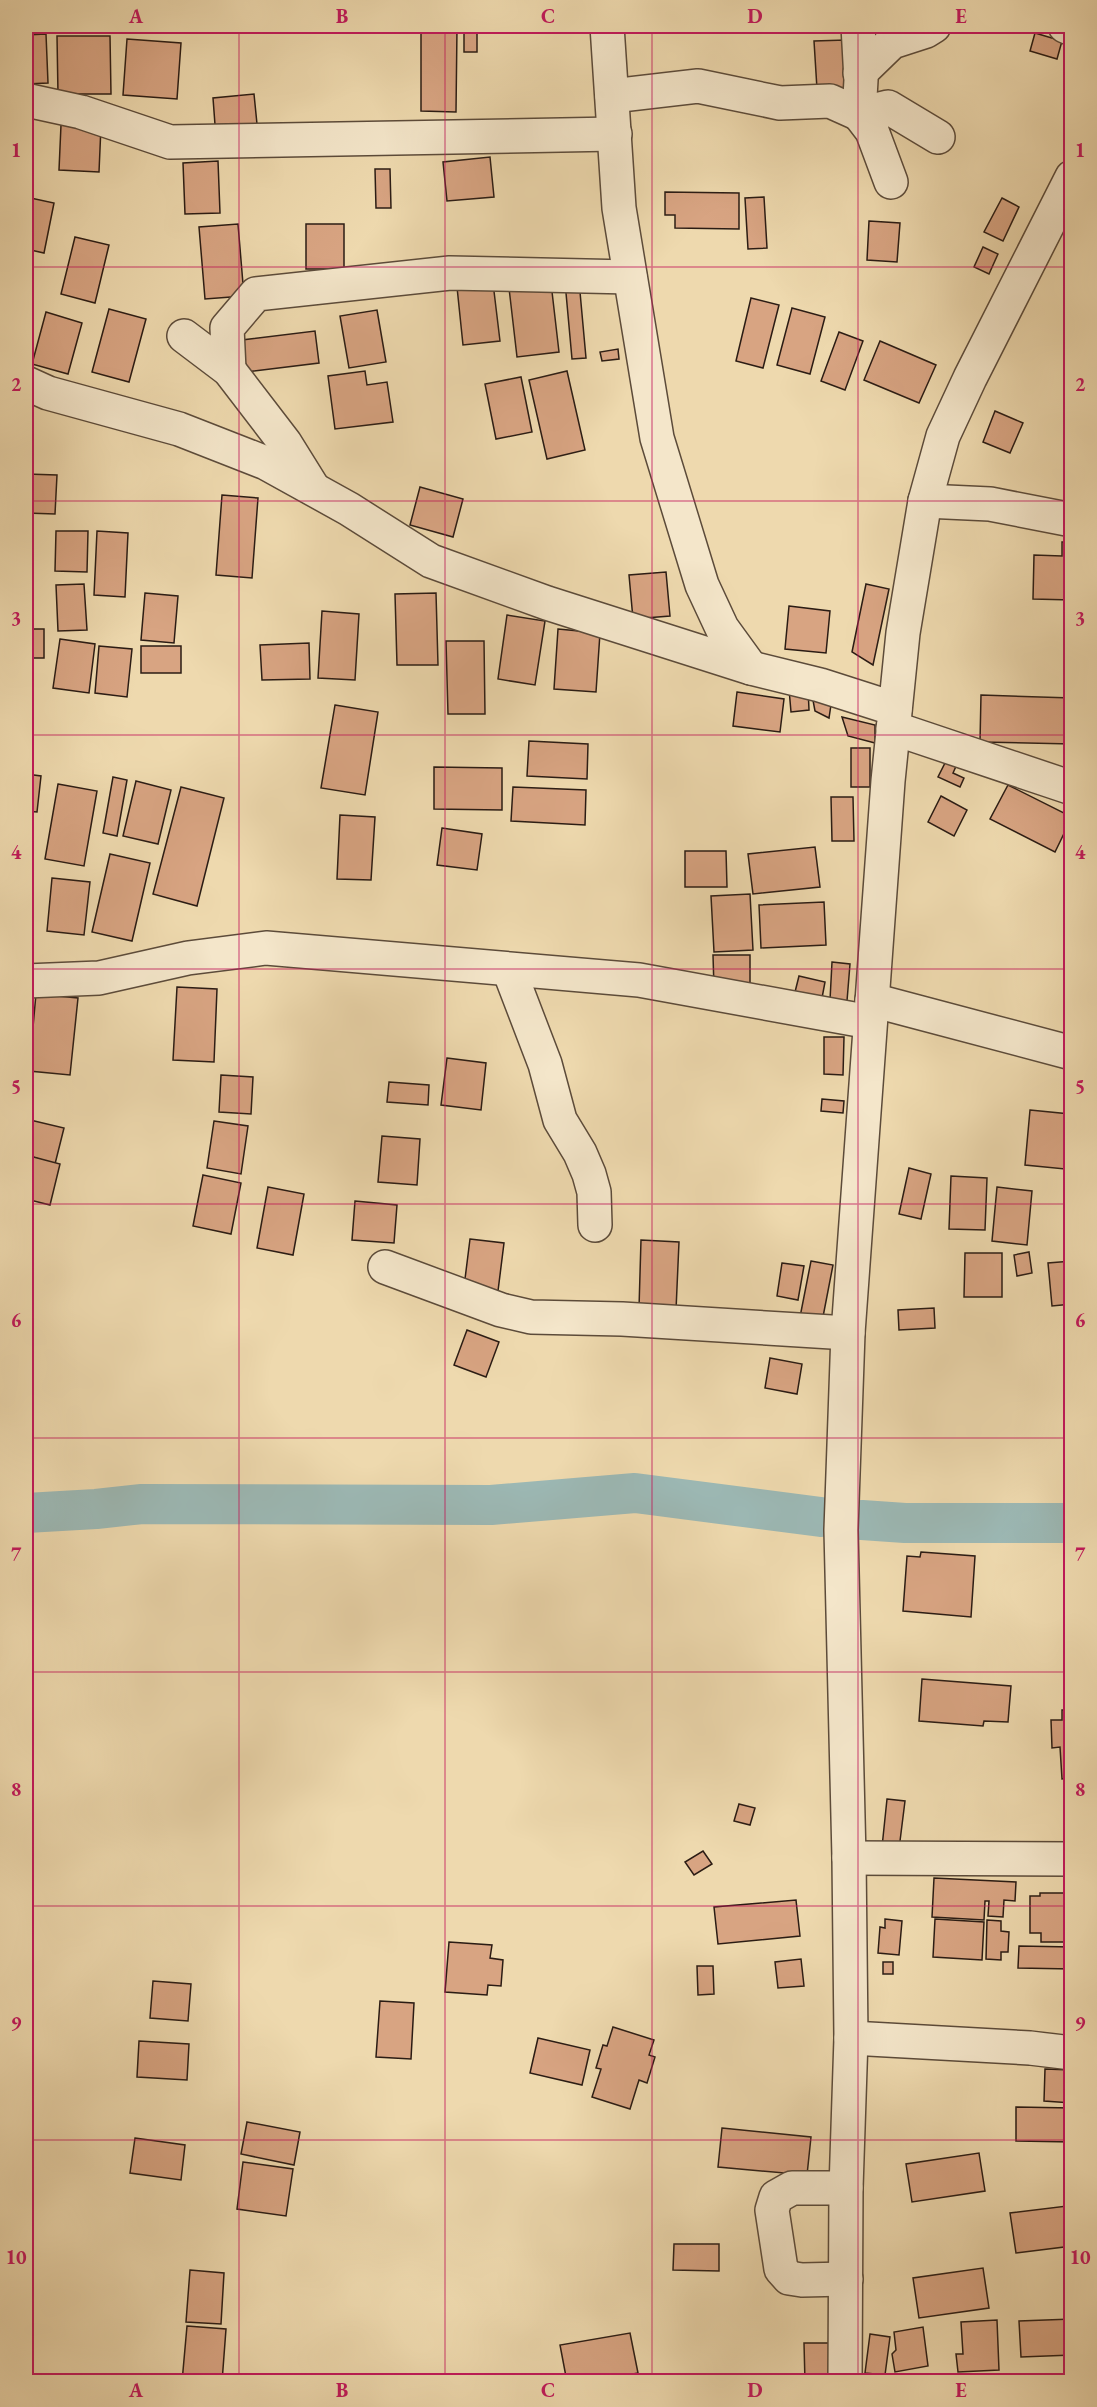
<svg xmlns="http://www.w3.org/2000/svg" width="1097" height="2407" viewBox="0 0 1097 2407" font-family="'EB Garamond',serif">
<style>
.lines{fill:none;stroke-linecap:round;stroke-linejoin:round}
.river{stroke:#9cb8b4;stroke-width:40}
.building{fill:#d8a482;stroke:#2b1c14;stroke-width:1.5}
.minor-casing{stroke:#5c4b3a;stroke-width:36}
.minor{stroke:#f4e6ca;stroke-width:33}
.grid{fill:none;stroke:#c2185b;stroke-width:1.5;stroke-opacity:0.55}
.neatline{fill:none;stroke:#c2185b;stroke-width:2}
.grid-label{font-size:20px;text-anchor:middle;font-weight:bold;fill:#c2185b}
</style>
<rect width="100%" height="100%" fill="#eed9ae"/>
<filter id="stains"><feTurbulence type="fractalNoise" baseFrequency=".00333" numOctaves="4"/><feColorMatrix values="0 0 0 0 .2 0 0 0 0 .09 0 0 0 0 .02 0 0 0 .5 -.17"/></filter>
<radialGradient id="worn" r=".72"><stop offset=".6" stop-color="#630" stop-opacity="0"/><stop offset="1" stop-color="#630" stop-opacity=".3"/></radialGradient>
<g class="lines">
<g class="river">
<polyline points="26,1513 96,1509 142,1504 491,1505 635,1493 821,1517"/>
<polyline points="862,1520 905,1523 1072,1523"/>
</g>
</g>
<g class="building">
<polygon points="81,26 109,26 108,32"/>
<polygon points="421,27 457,28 456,112 421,111"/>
<rect x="464" y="27" width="13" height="25"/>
<polygon points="1035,33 1062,41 1057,59 1030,51"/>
<polygon points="46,34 48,83 26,84 26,35"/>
<polygon points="57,36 110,36 111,94 58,94"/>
<polygon points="127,39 181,43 177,99 123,95"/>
<polygon points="846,40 848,88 817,89 814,41"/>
<polygon points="254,94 258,134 216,138 213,98"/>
<polygon points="61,125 101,126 99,172 59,170"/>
<polygon points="490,157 494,197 447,201 443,162"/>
<polygon points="218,161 220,213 185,214 183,163"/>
<polygon points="375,169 390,169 391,208 376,208"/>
<polygon points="665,192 739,193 739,229 675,228 675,215 665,215"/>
<polygon points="26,197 54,203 44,253 26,249"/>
<polygon points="764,197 767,248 748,249 745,198"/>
<polygon points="1002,198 1019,207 1003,241 984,232"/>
<polygon points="869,221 900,223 897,262 867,260"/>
<polygon points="238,224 244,296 205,299 199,227"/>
<rect x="306" y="224" width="38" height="45"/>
<polygon points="75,237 109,245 95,303 61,294"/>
<polygon points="983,247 998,254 989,274 974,267"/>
<polygon points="579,281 586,358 572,359 565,282"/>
<polygon points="493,283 500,341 463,345 457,287"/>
<polygon points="551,283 559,352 517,357 509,288"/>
<polygon points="751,298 779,305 763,368 736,361"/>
<polygon points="792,308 825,317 810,374 777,365"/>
<polygon points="109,309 146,319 129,382 92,372"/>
<polygon points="377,310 386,362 349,368 340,316"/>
<polygon points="46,312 82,323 68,374 32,364"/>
<polygon points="315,331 319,363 246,372 242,340"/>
<polygon points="839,332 863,341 845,390 821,381"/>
<polygon points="880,341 936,365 919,403 864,380"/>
<polygon points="618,349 619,359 602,361 600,352"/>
<polygon points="365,371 367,385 387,382 393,422 335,429 328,376"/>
<polygon points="567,371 585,450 547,459 529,380"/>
<polygon points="521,377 532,432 496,439 485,384"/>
<polygon points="995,411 1023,423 1010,453 983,442"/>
<polygon points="26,474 57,475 55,514 26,513"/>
<polygon points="420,487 463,499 453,537 410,525"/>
<polygon points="222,495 258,498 252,578 216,575"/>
<polygon points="56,531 88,531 87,572 55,571"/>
<polygon points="97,531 128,533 125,597 94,595"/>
<polygon points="1062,542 1072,542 1072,600 1033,599 1034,555 1062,556"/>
<polygon points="666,572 670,616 633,619 629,575"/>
<polygon points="84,584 87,630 58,631 56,585"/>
<polygon points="866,584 889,589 873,665 852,652"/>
<polygon points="145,593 178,596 174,643 141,640"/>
<polygon points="436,593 438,665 397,665 395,594"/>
<polygon points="789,606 830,611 826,653 785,649"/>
<polygon points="322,611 359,614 355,680 318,678"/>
<polygon points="507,615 545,621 535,685 498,679"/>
<rect x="26" y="629" width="18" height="29"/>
<polygon points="558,629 600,633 596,692 554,689"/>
<polygon points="60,639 95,644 89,693 53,688"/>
<polygon points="446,641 484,641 485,714 448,714"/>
<polygon points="309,643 310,679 262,680 260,645"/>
<polygon points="99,646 132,649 127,697 95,693"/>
<rect x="141" y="646" width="40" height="27"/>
<polygon points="808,687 809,710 791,712 789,689"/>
<polygon points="737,692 784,699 780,732 733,726"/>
<polygon points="812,695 832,698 829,718 815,711"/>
<polygon points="981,695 1072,698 1072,744 980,742"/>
<polygon points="335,705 378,712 365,795 321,788"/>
<polygon points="842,717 875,725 875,743 848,736"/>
<polygon points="529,741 588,744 587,779 527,776"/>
<rect x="851" y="748" width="19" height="39"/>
<polygon points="947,759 957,764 953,773 964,778 960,787 938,777"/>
<polygon points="434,767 502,768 502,810 434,809"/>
<polygon points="26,774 41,776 37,812 26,811"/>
<polygon points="113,777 127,780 117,836 103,833"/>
<polygon points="136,781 171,790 158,844 123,836"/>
<polygon points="58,784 97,791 84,866 45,859"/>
<polygon points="1008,785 1072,817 1055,852 990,819"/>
<polygon points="181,787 224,798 197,906 153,894"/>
<polygon points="513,787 586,790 585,825 511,821"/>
<polygon points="941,796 967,810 954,836 928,822"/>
<polygon points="831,797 853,797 854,841 832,841"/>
<polygon points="340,815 375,817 371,880 337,879"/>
<polygon points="442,828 482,834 477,870 437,865"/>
<polygon points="815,847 820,887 753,894 748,854"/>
<polygon points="685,851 726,851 727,887 685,887"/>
<polygon points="110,854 150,863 132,941 92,932"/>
<polygon points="52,878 90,882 84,935 47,931"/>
<polygon points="750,894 753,950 714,952 711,896"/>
<polygon points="824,902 826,945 761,948 759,905"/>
<polygon points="713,955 750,955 750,988 714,988"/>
<polygon points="832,962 850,964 847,1001 830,1000"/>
<polygon points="799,976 825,982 822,998 795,992"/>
<polygon points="177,987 217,989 214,1062 173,1060"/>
<polygon points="36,994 78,998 70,1075 29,1071"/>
<polygon points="824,1037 844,1037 843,1075 824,1074"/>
<polygon points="447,1058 486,1063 481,1110 441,1105"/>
<polygon points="221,1075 253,1077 251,1114 219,1112"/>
<polygon points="389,1082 429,1085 428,1105 387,1102"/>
<polygon points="822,1099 844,1101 843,1113 821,1111"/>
<polygon points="1030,1110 1070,1114 1065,1169 1025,1165"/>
<polygon points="26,1119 64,1128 55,1164 26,1155"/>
<polygon points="214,1121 248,1126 241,1174 207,1168"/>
<polygon points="382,1136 420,1139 417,1185 378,1182"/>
<polygon points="26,1155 60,1164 50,1205 26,1199"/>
<polygon points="909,1168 931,1174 921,1219 899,1214"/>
<polygon points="203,1175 241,1183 231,1234 193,1226"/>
<polygon points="951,1176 987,1178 985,1230 949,1229"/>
<polygon points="268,1187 304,1194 293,1255 257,1248"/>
<polygon points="997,1187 1032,1191 1027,1245 992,1241"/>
<polygon points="355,1201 397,1205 394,1243 352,1240"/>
<polygon points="470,1239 504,1243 498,1291 464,1287"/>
<polygon points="641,1240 679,1242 676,1310 639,1308"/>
<polygon points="1029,1252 1032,1273 1017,1276 1014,1255"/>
<polygon points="965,1253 1002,1253 1002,1297 964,1297"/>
<polygon points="811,1261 833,1265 822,1322 800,1317"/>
<polygon points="1072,1261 1072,1304 1052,1306 1048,1263"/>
<polygon points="782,1263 804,1266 798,1300 777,1296"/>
<polygon points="934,1308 935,1328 899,1330 898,1310"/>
<polygon points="467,1330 499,1342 486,1377 454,1365"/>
<polygon points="770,1358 802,1364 797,1394 765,1388"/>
<polygon points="921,1552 975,1556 971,1617 903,1611 907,1556 920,1557"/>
<polygon points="922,1679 1011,1686 1008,1722 984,1721 983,1726 919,1721"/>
<polygon points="1062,1710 1072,1710 1072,1778 1062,1779 1060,1747 1052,1748 1051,1720 1062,1720"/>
<polygon points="887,1799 905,1801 899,1849 882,1847"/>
<polygon points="739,1804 755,1808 750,1825 734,1821"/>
<polygon points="703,1851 712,1864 694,1875 685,1862"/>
<polygon points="934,1878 1016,1882 1015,1901 1004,1900 1003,1917 988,1916 989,1901 985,1901 984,1920 932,1917"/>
<polygon points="1040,1893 1072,1893 1072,1942 1041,1942 1041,1933 1030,1933 1030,1896 1040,1896"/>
<polygon points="796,1900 800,1936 718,1944 714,1907"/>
<polygon points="885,1919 902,1921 899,1955 878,1953 880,1927 885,1928"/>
<polygon points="935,1919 984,1922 982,1960 933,1957"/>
<polygon points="987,1920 1001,1921 1001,1931 1009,1932 1008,1952 1001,1952 1001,1960 986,1959"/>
<polygon points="449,1942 492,1945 490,1958 503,1960 501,1986 488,1985 487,1995 445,1992"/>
<polygon points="1019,1946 1072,1947 1072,1969 1018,1968"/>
<polygon points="801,1959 804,1986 778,1988 775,1962"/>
<rect x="883" y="1962" width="10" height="12"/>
<polygon points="697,1966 713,1966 714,1994 698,1995"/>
<polygon points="1072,1971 1072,2030 1068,2029"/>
<polygon points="153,1981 191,1984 188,2021 150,2018"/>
<polygon points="380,2001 414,2003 411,2059 376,2057"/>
<polygon points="613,2027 654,2040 649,2055 655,2057 647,2083 639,2080 630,2109 592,2097 601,2069 596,2068 603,2045 607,2046"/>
<polygon points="538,2038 590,2050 582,2085 530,2073"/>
<polygon points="139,2041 189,2044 187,2080 137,2077"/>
<polygon points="1045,2069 1072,2070 1072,2103 1044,2101"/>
<polygon points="1016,2107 1072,2108 1072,2142 1016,2141"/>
<polygon points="247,2122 300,2132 294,2165 241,2154"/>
<polygon points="722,2128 811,2137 807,2175 718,2167"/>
<polygon points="135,2138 185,2145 181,2180 130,2173"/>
<polygon points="979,2153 985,2191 912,2202 906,2164"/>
<polygon points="243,2162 293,2169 286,2216 237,2209"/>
<polygon points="1067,2206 1072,2246 1016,2253 1010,2213"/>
<polygon points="674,2244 719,2244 719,2271 673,2270"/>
<polygon points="983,2268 989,2308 919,2318 913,2278"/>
<polygon points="190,2270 224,2273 221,2324 186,2322"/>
<polygon points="1072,2319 1072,2355 1021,2357 1019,2321"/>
<polygon points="997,2320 999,2370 958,2372 956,2354 963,2354 961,2322"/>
<polygon points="187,2326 226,2329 222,2382 182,2382"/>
<polygon points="923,2327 928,2366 895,2372 892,2354 896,2350 894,2332"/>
<polygon points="630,2333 638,2373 592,2382 567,2382 560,2345"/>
<polygon points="870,2334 890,2337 885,2375 865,2373"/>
<polygon points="804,2343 829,2343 829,2382 805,2382"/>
</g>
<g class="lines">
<defs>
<g id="minor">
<polyline points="607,26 619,208 657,438 702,585 722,628 751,668"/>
<polyline points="1065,26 1072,29"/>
<polyline points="860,73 892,42 926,31 934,26"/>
<polyline points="612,96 698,86 780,103 830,101 859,114 861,80 858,26"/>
<polyline points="26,100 81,112 170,142 615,134"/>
<polyline points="891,182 872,131 859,114 888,107 938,137"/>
<polyline points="184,336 229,370 285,443 313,488"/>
<polyline points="229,370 227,328 256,294 450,273 630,277"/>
<polyline points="26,383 48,393 179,429 266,463 349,509 431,561 547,603 751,668 820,685 895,709"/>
<polyline points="925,501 990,504 1072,520"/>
<polyline points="893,728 1072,788"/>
<polyline points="509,970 545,1064 560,1120 580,1153 589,1174 594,1192 595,1225"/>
<polyline points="26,981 99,978 188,958 266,948 639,980 870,1022"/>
<polyline points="872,1000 1072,1053"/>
<polyline points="385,1267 501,1310 531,1317 622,1319 848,1333"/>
<polyline points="849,1858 1072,1859"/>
<polyline points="851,2038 1030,2048 1072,2053"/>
<polyline points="846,2188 792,2188 776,2197 772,2210 781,2269 789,2278 802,2280 846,2279"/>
<polyline points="845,2382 846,2188 851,2038 849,1858 841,1530 848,1333 888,781 903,633 925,501 943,436 970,378 1072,177"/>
</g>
</defs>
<use href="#minor" class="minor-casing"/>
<use href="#minor" class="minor"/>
</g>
<path class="grid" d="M 239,26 L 239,2382M 445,26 L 445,2382M 652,26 L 652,2382M 858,26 L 858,2382M 26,267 L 1072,267M 26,501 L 1072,501M 26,735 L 1072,735M 26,969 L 1072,969M 26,1204 L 1072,1204M 26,1438 L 1072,1438M 26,1672 L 1072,1672M 26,1906 L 1072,1906M 26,2140 L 1072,2140"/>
<rect width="1097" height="2407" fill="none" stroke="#eed9ae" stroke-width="66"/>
<rect x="33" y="33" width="1031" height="2341" class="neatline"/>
<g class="grid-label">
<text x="136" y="23">A</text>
<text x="342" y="23">B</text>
<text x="548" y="23">C</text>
<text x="755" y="23">D</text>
<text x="961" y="23">E</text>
<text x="16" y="157">1</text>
<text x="1080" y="157">1</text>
<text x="16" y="391">2</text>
<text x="1080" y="391">2</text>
<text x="16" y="625">3</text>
<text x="1080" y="625">3</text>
<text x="16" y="859">4</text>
<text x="1080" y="859">4</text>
<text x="16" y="1093">5</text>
<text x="1080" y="1093">5</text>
<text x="16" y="1327">6</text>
<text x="1080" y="1327">6</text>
<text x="16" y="1561">7</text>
<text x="1080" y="1561">7</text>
<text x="16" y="1796">8</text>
<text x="1080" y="1796">8</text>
<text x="16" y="2030">9</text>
<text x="1080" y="2030">9</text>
<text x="16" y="2264">10</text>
<text x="1080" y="2264">10</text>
<text x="136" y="2397">A</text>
<text x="342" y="2397">B</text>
<text x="548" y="2397">C</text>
<text x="755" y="2397">D</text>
<text x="961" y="2397">E</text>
</g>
<rect width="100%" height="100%" filter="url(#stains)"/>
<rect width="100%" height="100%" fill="url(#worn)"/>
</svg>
